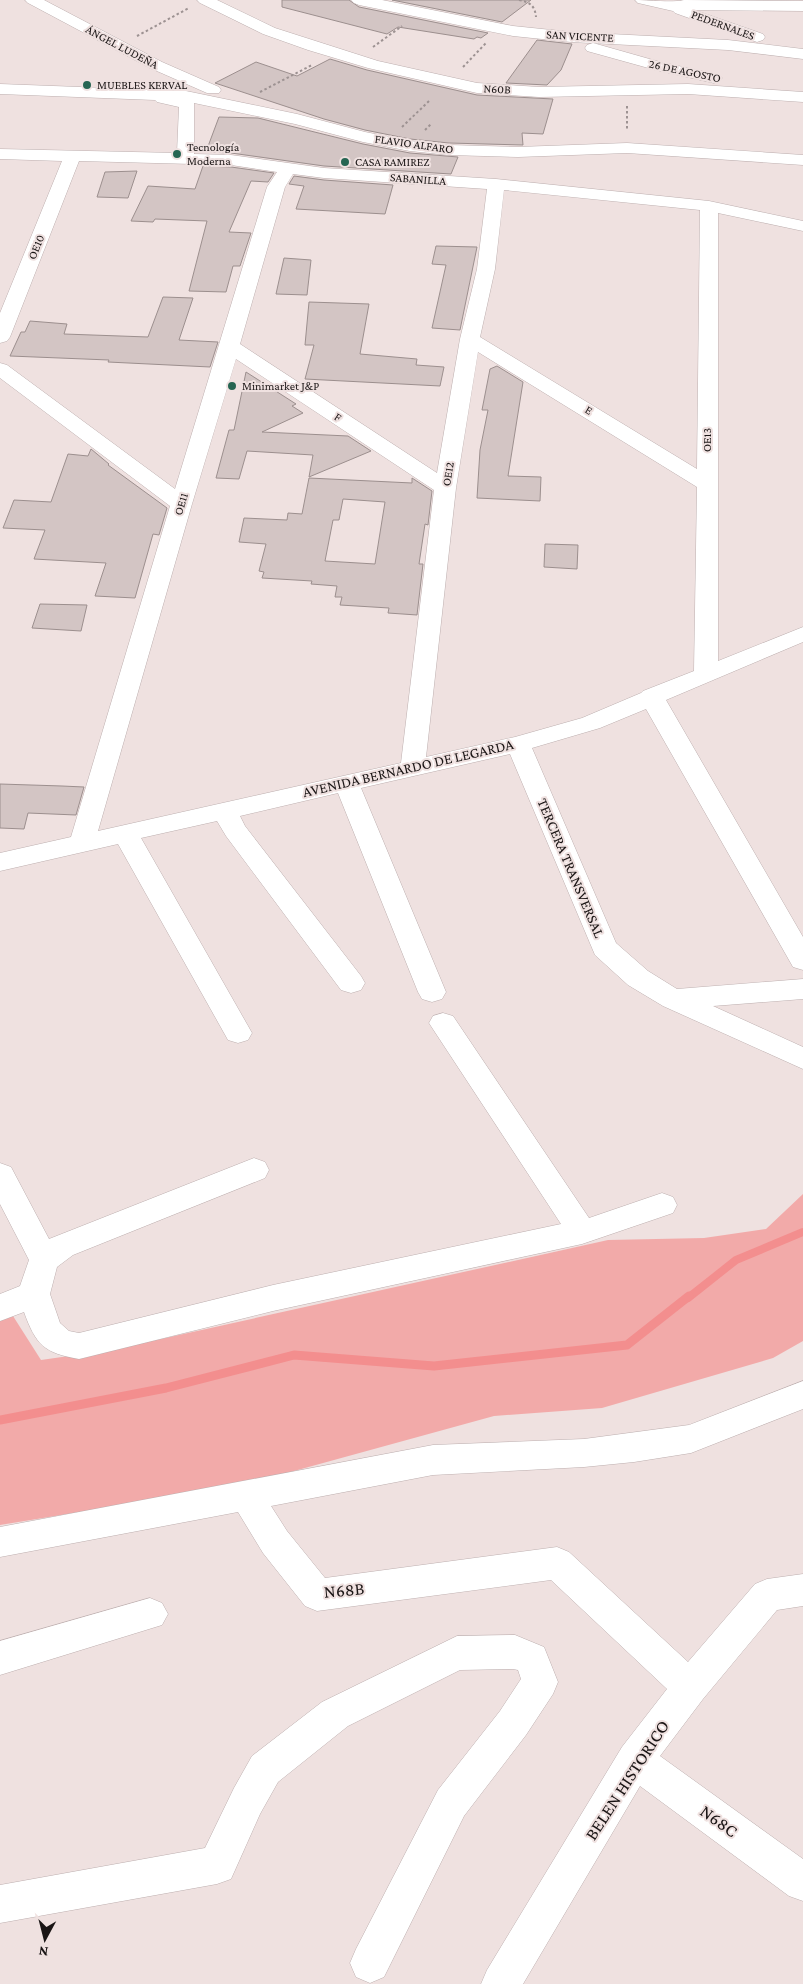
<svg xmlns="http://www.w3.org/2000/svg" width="803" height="1984" viewBox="0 0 803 1984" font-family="'Crimson Pro',serif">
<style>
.green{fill:#f2aaa9}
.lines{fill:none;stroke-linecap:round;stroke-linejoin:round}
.stream-far1{stroke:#f38e8e;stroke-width:8}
.stream{stroke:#f38e8e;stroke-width:9}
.building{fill:#d3c5c4;stroke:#9c8f8e;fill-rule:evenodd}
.minor-casing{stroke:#bdafaf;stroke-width:1}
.path{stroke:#9d9292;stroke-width:2;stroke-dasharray:2.5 2.5;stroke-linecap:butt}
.minor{fill:#fff;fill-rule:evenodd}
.poi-dot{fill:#266552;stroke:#efe1e0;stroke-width:2}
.labels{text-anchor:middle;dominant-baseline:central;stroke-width:4;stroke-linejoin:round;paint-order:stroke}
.far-street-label{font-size:12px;fill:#1a1515;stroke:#efe1e0}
.far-poi-label{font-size:12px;fill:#1a1515;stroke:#efe1e0;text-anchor:start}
.street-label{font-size:15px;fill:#1a1515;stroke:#efe1e0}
.near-street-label{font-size:18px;fill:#1a1515;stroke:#efe1e0}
</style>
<rect width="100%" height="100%" fill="#efe1e0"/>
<polygon class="green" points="803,1194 803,1341 773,1358 602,1408 494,1416 239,1486 0,1525 0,1321 13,1316 41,1360 111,1350 608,1240 704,1238 766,1229"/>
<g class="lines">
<polyline class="stream-far1" points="688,1298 736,1260 803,1232"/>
<polyline class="stream" points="0,1420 166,1388 294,1355 434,1366 627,1345 689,1296"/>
</g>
<g class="building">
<polygon points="282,0 349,0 359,7 488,33 481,38 477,37 474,39 398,27 387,34 282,7"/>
<polygon points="392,0 531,0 502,22"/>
<polygon points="537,40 572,44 561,70 547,85 506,83"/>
<polygon points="330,59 367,70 477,95 553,99 543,134 522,133 523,145 449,143 410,139 365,130 324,119 215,83 256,62 297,76"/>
<polygon points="219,117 258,118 363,144 410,153 458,157 451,174 324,166 231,153 208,152 209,149 207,149"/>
<polygon points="203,166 231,167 274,173 268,182 251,181 229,232 251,233 240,266 233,266 226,292 189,291 207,221 155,219 153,222 131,221 148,186 195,189"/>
<polygon points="137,171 128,198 97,197 105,172"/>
<polygon points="294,176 324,180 393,185 385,214 296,209 304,186 289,184"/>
<polygon points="436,246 477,247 460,330 432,328 446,265 432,264"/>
<polygon points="284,258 311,260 307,295 276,294"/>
<polygon points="163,297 193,298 179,340 218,342 210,367 108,362 109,360 10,356 21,332 25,332 30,321 67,324 64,334 148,337"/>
<polygon points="309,302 369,304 360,354 417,359 416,365 444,367 440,386 305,379 314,345 305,345"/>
<polygon points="497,366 523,382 508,476 541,477 540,501 477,498 480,450 488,410 482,410 490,369"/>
<polygon points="246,372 296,404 292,406 303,413 262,432 348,436 371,451 309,477 313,455 247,451 239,479 216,478 229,430 234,430"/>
<polygon points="91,449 109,464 108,465 167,508 159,535 153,534 135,598 95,596 106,563 34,559 45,530 3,528 14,500 51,502 68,454 88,456"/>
<path d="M 309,478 L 412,483 L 412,478 L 432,491 L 428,525 L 425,524 L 419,564 L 423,564 L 417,615 L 388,613 L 389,608 L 340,605 L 342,597 L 335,597 L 337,586 L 311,584 L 312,581 L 262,578 L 264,572 L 259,571 L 266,544 L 239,542 L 244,518 L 287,520 L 288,513 L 302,514 ZM 343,499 L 385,502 L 375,564 L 325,561 L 333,520 L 339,520 Z"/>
<polygon points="545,544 578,545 577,569 544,567"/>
<polygon points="40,604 87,605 81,631 32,628"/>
<polygon points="0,784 62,786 84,787 76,815 28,813 24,829 0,828"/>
</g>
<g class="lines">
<defs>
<g id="minor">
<polygon points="25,0 44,0 162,62 219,87 221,90 219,93 207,93 150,68 28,3"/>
<polygon points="197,0 217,0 275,28 378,61 477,83 539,87 688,84 803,92 803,102 688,94 539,97 477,93 368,68 308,50 263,34 200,3"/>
<polygon points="351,0 382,0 513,26 571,32 728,40 803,49 803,59 728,50 571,42 513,36 359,5 354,3"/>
<path d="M 635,0 C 649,0 672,3 684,0 L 803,1 L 803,11 L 694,10 L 763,34 L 765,37 L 763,40 L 757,42 L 675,13 L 673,11 L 638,3 Z"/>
<polygon points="593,43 660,62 720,75 722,78 720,81 714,83 652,69 587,51 585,48 587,45"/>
<path d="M 0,84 L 186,91 L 297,114 L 365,132 L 410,141 L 449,145 L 518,147 L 627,143 L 803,155 L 803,165 L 627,153 L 518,157 L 449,155 L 410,151 L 363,142 L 295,124 L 194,103 L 194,154 L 231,155 L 324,168 L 496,179 L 709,201 L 803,221 L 803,231 L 718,213 L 718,661 L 803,627 L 803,642 L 666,700 L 803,937 L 803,970 L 793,967 L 646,709 L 600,728 L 532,748 L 616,943 L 648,971 L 677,989 L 803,979 L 803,999 L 713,1006 L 803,1047 L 803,1069 L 663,1006 L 628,985 L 595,955 L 510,754 L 361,788 L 446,992 L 442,999 L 432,1002 L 422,999 L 418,992 L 338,793 L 240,816 L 245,826 L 361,976 L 365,983 L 361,990 L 351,993 L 341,990 L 226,836 L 217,821 L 141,838 L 252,1033 L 248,1040 L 238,1043 L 228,1040 L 118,844 L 0,871 L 0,853 L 71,837 L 170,506 L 0,378 L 0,363 L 7,365 L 175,489 L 267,187 L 277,172 L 231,165 L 79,161 L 10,337 L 7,341 L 0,343 L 0,313 L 62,161 L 0,159 L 0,149 L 177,153 L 179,107 L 157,102 L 155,100 L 0,94 ZM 293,174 L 324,178 L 487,189 L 477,269 L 460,339 L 437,473 L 240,344 L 285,187 ZM 504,190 L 700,210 L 697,469 L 480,337 L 495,269 ZM 478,352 L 697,487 L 694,671 L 643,691 L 641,693 L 582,718 L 515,737 L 426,757 L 456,488 ZM 236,359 L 434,490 L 401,763 L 98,831 L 192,504 Z"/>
<path d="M 443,1013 L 453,1016 L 589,1218 L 662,1193 L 673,1197 L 677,1205 L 673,1213 L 582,1244 L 273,1311 L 79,1359 C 44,1353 36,1345 24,1312 L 0,1321 L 0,1294 L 20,1286 L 29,1260 L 0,1204 L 0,1163 L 11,1167 L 49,1239 L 254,1158 L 265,1162 L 269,1170 L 265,1178 L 73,1255 L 57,1267 L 50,1294 L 60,1323 L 69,1331 L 79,1333 L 273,1285 L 561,1224 L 429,1023 L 433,1016 Z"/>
<polygon points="803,1381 803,1409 691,1453 634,1462 584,1467 433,1475 271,1506 287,1531 325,1578 557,1547 569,1552 688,1662 755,1584 767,1579 803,1574 803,1606 777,1610 703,1699 660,1756 803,1859 803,1901 789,1896 640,1786 523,1984 481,1984 487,1970 622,1747 667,1689 551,1580 317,1611 305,1606 263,1553 238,1512 0,1557 0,1527 433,1445 584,1439 689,1425"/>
<polygon points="150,1598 162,1603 168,1614 162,1625 0,1675 0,1641"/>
<polygon points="515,1635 544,1647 558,1682 553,1694 526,1735 464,1816 384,1977 370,1983 356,1977 350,1963 356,1949 438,1790 500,1711 521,1679 518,1670 513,1669 460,1670 348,1726 278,1782 260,1814 231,1879 217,1884 0,1923 0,1885 205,1848 234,1788 252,1756 322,1702 457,1636"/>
</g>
</defs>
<use href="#minor" class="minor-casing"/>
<g class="path">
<path d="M 519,0 C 530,2 535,6 536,17"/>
<polyline points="137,36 189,8"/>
<polyline points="373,47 402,26"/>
<polyline points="463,67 486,43"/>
<polyline points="260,92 312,65"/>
<polyline points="627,106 627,130"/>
<polyline points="402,127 429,101"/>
<polyline points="425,130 432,123"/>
</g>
<use href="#minor" class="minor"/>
</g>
<g class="poi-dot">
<circle cx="87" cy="85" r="5"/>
<circle cx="177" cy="154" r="5"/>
<circle cx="345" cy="162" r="5"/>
<circle cx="232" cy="386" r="5"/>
</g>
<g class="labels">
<g class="far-street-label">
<text transform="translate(723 25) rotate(20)">PEDERNALES</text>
<text transform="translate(580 36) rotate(3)">SAN VICENTE</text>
<text transform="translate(122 47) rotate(28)">ÁNGEL LUDEÑA</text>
<text transform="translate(685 71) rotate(12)">26 DE AGOSTO</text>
<text transform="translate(497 89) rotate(3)">N60B</text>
<text transform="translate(414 144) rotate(8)">FLAVIO ALFARO</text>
<text transform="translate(418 179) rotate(4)">SABANILLA</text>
<text transform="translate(36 247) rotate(-68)">OE10</text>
<text transform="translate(589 410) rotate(32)">E</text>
<text transform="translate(338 417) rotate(33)">F</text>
<text transform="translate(707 440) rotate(-90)">OE13</text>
<text transform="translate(448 474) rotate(-81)">OE12</text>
<text transform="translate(181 504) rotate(-73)">OE11</text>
</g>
<g class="far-poi-label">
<text x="97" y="85">MUEBLES KERVAL</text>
<text x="187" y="147">Tecnología<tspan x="187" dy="14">Moderna</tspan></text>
<text x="355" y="162">CASA RAMIREZ</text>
<text x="242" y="386">Minimarket J&amp;P</text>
</g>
<g class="street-label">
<text transform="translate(408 768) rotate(-13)">AVENIDA BERNARDO DE LEGARDA</text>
<text transform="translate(571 868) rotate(67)">TERCERA TRANSVERSAL</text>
</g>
<g class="near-street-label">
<text transform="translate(344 1590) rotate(-5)">N68B</text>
<text transform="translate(627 1780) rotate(-57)">BELEN HISTORICO</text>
<text transform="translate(719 1821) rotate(36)">N68C</text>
</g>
</g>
<g transform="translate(45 1939) rotate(187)" stroke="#efe1e0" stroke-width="4" paint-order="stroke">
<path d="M0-4L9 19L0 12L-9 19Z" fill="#1a1515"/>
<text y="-8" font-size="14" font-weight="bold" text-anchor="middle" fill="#1a1515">N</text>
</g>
</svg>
